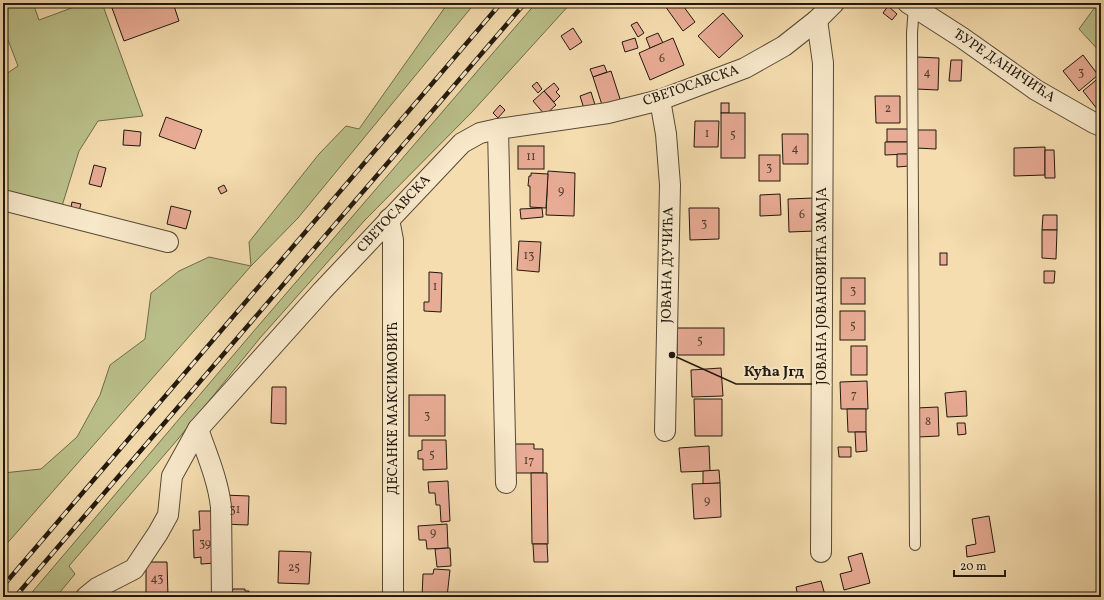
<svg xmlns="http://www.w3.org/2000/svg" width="1104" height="600" viewBox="0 0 1104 600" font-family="Vollkorn,serif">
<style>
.green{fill:#bbc18b;stroke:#6e6c4c}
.building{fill:#e8ab95;stroke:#21180d}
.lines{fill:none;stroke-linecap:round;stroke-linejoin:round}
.service-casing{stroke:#564936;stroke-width:12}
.minor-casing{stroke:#564936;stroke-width:22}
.service{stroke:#f8e9cb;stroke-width:10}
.minor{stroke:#f8e9cb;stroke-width:20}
.rail-casing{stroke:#21180d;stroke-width:4.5}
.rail{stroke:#f8e9cb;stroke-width:3;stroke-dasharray:9;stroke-linecap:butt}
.labels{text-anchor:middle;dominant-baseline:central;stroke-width:3.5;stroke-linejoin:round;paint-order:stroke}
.number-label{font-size:12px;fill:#533d2f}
.street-label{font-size:14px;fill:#21180d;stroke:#f8e9cb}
.leader{fill:none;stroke:#21180d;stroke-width:1.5}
.callout-dot{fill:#21180d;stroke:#f8e9cb;stroke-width:1.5}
.callout-label{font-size:15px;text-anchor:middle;font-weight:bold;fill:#21180d;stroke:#f8e9cb;stroke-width:3.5;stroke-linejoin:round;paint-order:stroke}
</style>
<rect width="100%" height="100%" fill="#f5ddaf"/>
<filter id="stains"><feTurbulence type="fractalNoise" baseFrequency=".005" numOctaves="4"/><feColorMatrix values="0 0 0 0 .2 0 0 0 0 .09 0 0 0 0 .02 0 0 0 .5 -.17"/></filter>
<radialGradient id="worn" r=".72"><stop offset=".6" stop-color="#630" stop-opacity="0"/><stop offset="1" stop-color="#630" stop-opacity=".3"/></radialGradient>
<g class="green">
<polygon points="3,3 33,3 39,20 85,3 102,3 143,116 98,121 79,151 62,206 3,190 3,76 18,66 3,27"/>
<polygon points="448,3 475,3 298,218 251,266 3,548 3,473 41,469 77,437 100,395 110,365 145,339 151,293 179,271 209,257 251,266 249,242 319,154 346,126 359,129"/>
<polygon points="536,3 571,3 472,112 365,220 260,338 178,439 69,566 75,574 56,597 28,597 253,332"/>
<polygon points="1098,3 1101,3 1101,53 1079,29"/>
</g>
<g class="building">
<polygon points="124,3 173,3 179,21 124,41 112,8"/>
<polygon points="669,3 681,3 695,22 683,31 665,6"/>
<polygon points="888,6 897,14 892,20 883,13"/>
<polygon points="723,13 743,36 719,58 698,36"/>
<polygon points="637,22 644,33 638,37 631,25"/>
<polygon points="573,28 582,42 570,50 561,36"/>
<polygon points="658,33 663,43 650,48 646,38"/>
<polygon points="635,38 638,48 625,52 622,42"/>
<polygon points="673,38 684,65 650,80 639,53"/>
<polygon points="1083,55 1098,75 1079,91 1063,71"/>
<polygon points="917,57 939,58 938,90 916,89"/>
<polygon points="951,60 962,60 961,81 949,81"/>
<polygon points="604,65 607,72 593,77 590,69"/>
<polygon points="611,71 621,102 603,108 593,77"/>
<polygon points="1101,76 1101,114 1083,91"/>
<polygon points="537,82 542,89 538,93 532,86"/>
<polygon points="554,83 559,89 556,92 560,96 554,102 544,91"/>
<polygon points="544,91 556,105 545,115 533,101"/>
<polygon points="591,92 597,111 586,115 580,96"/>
<polygon points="875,96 900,96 900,123 876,123"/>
<rect x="721" y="103" width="8" height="10"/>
<polygon points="500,105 505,110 498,118 493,113"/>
<rect x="721" y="113" width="24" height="45"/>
<polygon points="166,117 202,130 195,149 159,136"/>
<polygon points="695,121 719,121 718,147 694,147"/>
<rect x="887" y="129" width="21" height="13"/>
<polygon points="124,130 141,132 140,146 123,145"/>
<polygon points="916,130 936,130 936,149 916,148"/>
<polygon points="782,134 808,134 808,164 783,164"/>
<polygon points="885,142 908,142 908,154 885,155"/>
<rect x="518" y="146" width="26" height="23"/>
<polygon points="1045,147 1045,175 1014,176 1014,148"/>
<polygon points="1045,150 1054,150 1055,178 1045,178"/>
<polygon points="897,154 908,154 909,166 897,167"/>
<rect x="759" y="155" width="21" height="26"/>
<polygon points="94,165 106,168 101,187 89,184"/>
<polygon points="548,171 575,173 574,216 546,215"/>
<polygon points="531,173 548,174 546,208 530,207 530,186 528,186 529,176 531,176"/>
<polygon points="224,185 227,191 221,194 218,188"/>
<polygon points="780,194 781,215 760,216 760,195"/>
<polygon points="814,198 815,231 789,232 788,199"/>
<polygon points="72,202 81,204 78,214 70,212"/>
<polygon points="171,206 191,211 186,229 167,224"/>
<polygon points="542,208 543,217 521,219 520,209"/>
<polygon points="689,208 719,208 719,239 690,240"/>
<polygon points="1043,215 1057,215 1057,230 1042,230"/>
<polygon points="1042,230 1057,230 1056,259 1042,258"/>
<polygon points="519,241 541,242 539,272 517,270"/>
<rect x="940" y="253" width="7" height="12"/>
<polygon points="1044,271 1055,271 1054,283 1044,283"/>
<polygon points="429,272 442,273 441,312 424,311 424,302 429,302"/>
<rect x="841" y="278" width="24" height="26"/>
<rect x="840" y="311" width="25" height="29"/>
<rect x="677" y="328" width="47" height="27"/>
<rect x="851" y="346" width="16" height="29"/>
<polygon points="721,368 723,396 692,397 691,370"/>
<polygon points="867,381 868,409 841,409 840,382"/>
<polygon points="272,387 286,387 286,424 271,423"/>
<polygon points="966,391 967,416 947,417 945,393"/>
<rect x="409" y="395" width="36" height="41"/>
<polygon points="694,399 722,399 722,436 695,436"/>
<polygon points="938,407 939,436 918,437 916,408"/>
<polygon points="847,409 866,409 866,432 848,432"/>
<polygon points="957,423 965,423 966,434 958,435"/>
<polygon points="855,432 866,432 867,451 856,452"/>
<polygon points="422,440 446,440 447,469 423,470 423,459 418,459 418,451 422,450"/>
<polygon points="514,444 534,444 534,449 543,449 543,473 514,473"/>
<polygon points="709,446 710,471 681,472 679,448"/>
<polygon points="838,447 851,447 851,457 839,457"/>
<polygon points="719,470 720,483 703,484 703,471"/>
<polygon points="531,473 547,473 548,544 532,544"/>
<polygon points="448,481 450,521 441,522 440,505 436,505 435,493 429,493 428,482"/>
<polygon points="720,483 721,517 694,519 692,484"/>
<polygon points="223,495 249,496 248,525 222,524"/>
<polygon points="199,511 214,511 216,563 201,564 201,557 194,558 193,530 200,530"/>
<polygon points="989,516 995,552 967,557 966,546 976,544 972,519"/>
<polygon points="447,524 448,548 427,549 426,540 419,540 418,526"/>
<polygon points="533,544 547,544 548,562 534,562"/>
<polygon points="448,548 450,548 451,566 437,567 435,549"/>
<polygon points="279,551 311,552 309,584 278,583"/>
<polygon points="862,553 870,583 844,590 840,574 852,571 848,557"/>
<polygon points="146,562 167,562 168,597 146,597"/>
<polygon points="434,569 450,570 447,597 422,597 423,574 433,574"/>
<polygon points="821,581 825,595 815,597 798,597 796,587"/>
<polygon points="233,589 245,589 245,591 249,591 249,597 224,597 225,590 233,590"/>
<rect x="308" y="593" width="6" height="4"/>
</g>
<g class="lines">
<defs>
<polyline id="service" points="914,6 912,33 915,545"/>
<g id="minor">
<polyline points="908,3 961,37 1036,90 1094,123 1101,126"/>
<polyline points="817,20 823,63 821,552"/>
<polyline points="660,100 666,134 670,185 665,431"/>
<polyline points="498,129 506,483"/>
<polyline points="3,200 168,242"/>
<polyline points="389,219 393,240 393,597"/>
<path d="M 198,429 C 207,455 218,480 221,507 L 222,597"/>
<polyline points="86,597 97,588 134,569 158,533 168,515 172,476 198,429 322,291 462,143 480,133 498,129 608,113 660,100 745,68 784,46 817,20 834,3"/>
</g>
</defs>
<use href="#service" class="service-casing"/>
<use href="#minor" class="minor-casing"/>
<use href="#service" class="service"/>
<use href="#minor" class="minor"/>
<defs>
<g id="rail">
<polyline points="3,586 501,3"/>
<polyline points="15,597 525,3"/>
</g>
</defs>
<use href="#rail" class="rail-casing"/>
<use href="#rail" class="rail"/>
</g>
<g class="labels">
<g class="number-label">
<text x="662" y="59">6</text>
<text x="927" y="73">4</text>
<text x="1081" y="73">3</text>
<text x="888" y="109">2</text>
<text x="707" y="134">1</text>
<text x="733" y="135">5</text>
<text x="795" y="149">4</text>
<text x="531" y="157">11</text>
<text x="769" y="168">3</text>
<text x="561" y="191">9</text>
<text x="802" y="215">6</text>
<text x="704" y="224">3</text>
<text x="529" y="256">13</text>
<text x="435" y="287">1</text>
<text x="853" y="291">3</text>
<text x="853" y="326">5</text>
<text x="700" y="341">5</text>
<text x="854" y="395">7</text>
<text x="427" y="416">3</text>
<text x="928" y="422">8</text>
<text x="432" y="455">5</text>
<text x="529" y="461">17</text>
<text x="707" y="501">9</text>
<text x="235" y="510">31</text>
<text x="433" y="533">9</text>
<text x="205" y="544">39</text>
<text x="294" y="568">25</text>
<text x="157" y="579">43</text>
</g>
<g class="street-label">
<text transform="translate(1004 66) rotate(34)">ЂУРЕ ДАНИЧИЋА</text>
<text transform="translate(691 86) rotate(-19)">СВЕТОСАВСКА</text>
<text transform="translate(394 214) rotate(-47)">СВЕТОСАВСКА</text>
<text transform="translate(668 265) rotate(-89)">ЈОВАНА ДУЧИЋА</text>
<text transform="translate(822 286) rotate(-90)">ЈОВАНА ЈОВАНОВИЋА ЗМАЈА</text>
<text transform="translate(393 408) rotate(-90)">ДЕСАНКЕ МАКСИМОВИЋ</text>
</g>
</g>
<path class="leader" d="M672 355L736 384H812"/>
<circle class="callout-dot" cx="672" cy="355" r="4"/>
<g class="callout-label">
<text x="774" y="376">Кућа Јгд</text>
</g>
<rect width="1104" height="600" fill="none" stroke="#f5ddaf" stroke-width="16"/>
<rect x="4" y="4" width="1096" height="592" fill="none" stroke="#21180d" stroke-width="2"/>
<rect x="8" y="8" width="1088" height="584" fill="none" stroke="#21180d"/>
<path d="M954 570v6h51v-6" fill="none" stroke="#21180d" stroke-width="2"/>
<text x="960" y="570" font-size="12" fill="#21180d" stroke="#f8e9cb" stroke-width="3" paint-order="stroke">20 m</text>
<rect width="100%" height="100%" filter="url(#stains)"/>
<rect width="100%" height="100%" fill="url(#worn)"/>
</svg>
